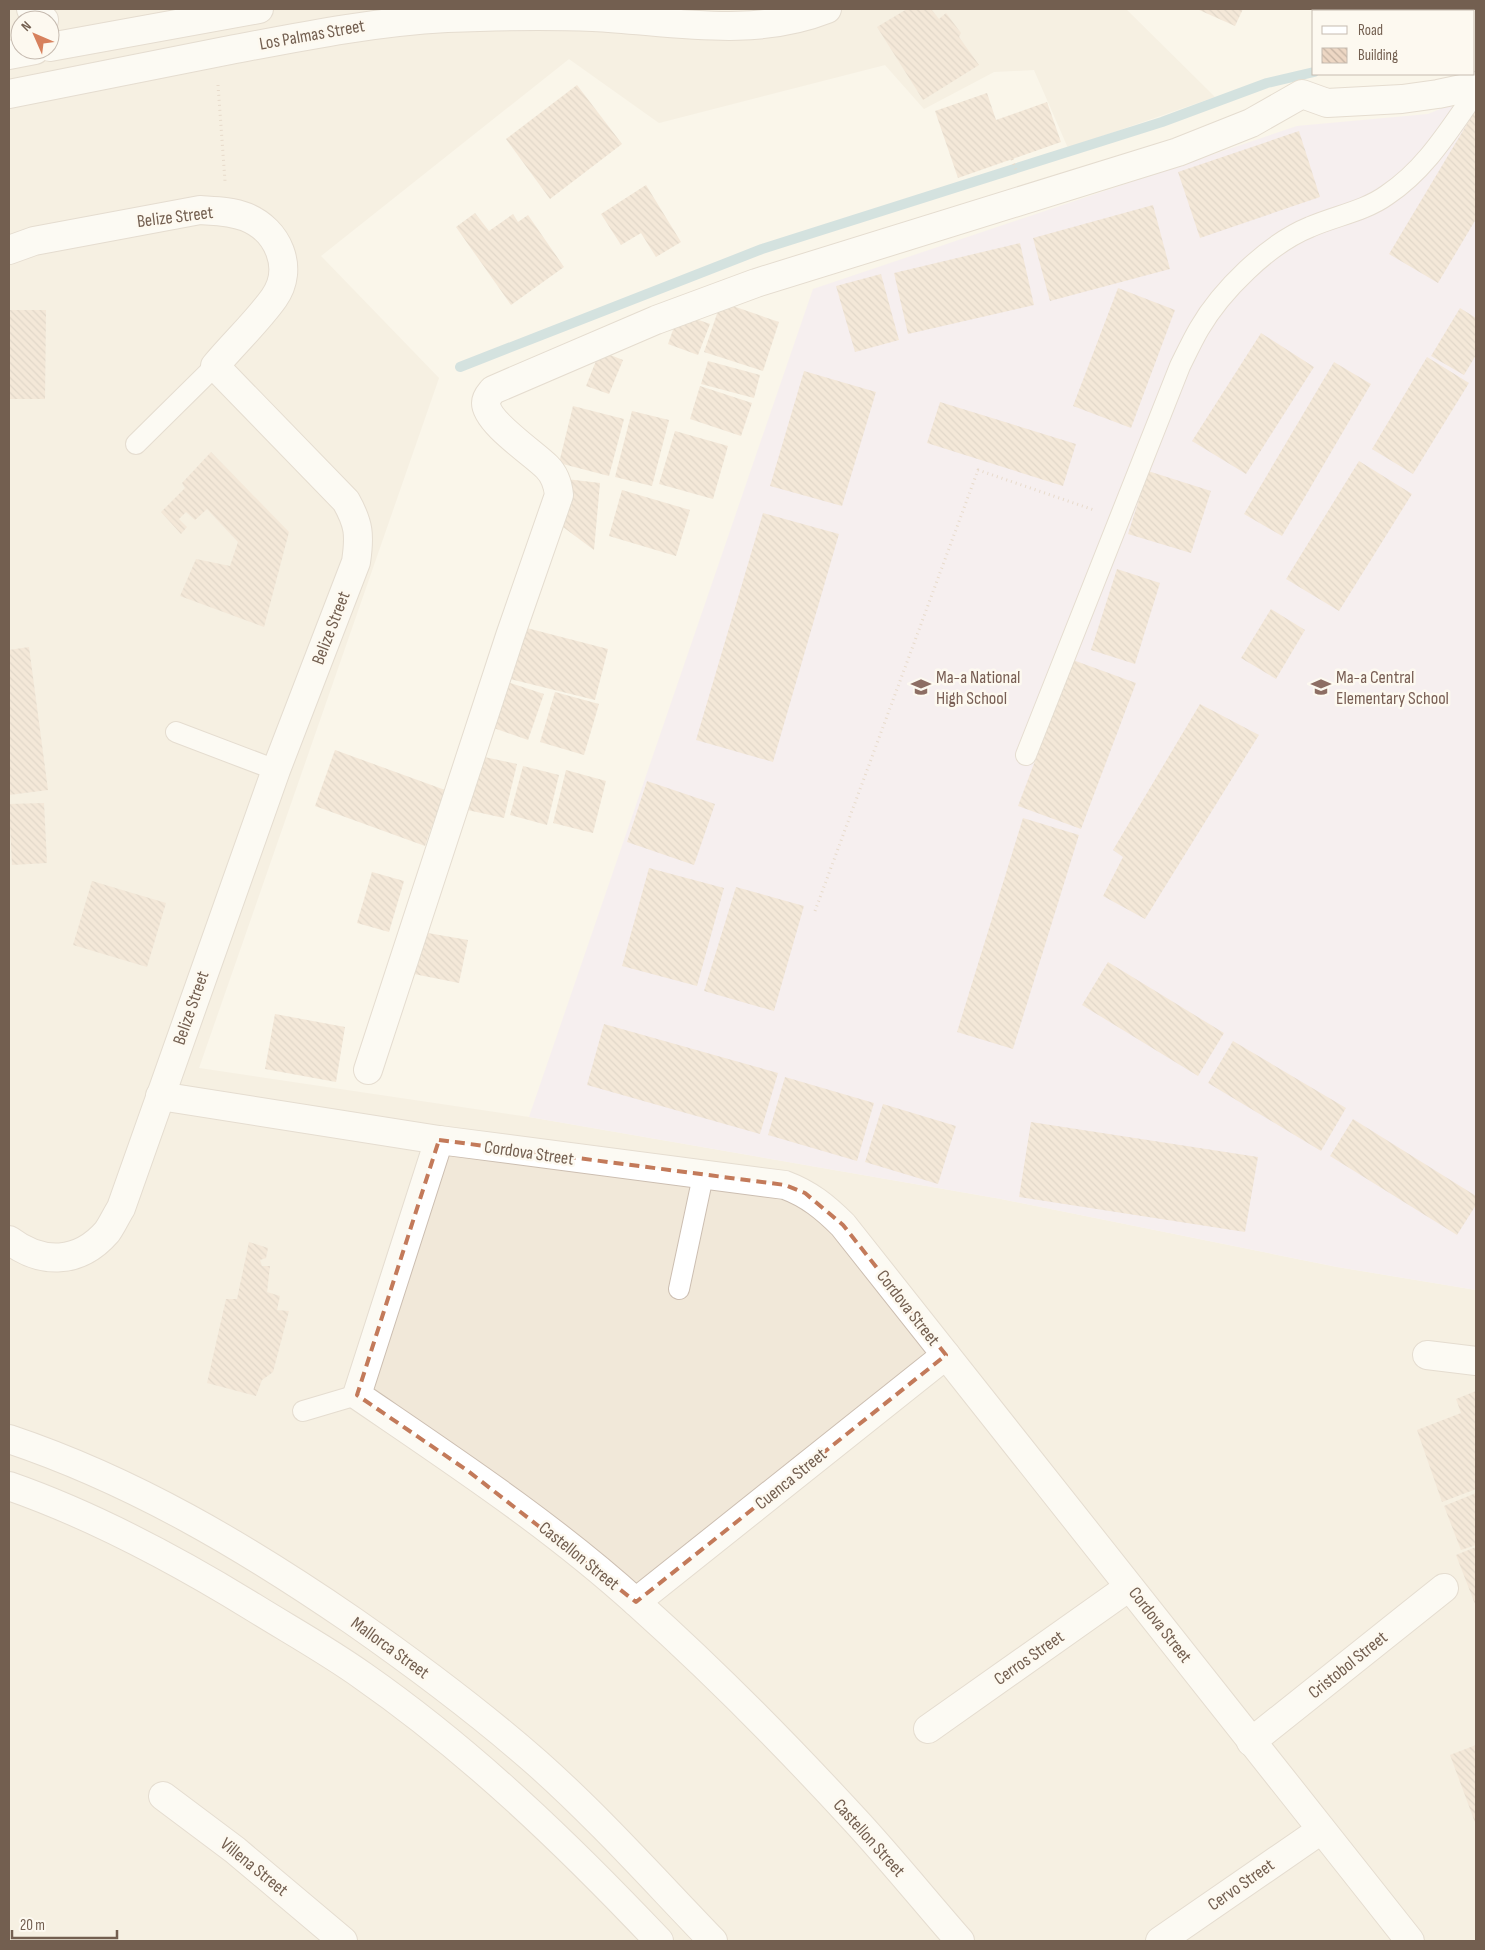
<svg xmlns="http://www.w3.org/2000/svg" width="1485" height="1950" viewBox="0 0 1485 1950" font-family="'Sofia Sans Condensed',sans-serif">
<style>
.residential{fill:#f1e8d9;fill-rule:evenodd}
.education{fill:#f2e6f7}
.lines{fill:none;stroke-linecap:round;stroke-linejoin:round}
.stream{stroke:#a7c9d3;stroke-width:10}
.building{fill:url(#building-back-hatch)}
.service-casing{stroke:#ccbeb1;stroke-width:22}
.minor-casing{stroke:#ccbeb1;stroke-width:30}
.path{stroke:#d2bba7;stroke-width:3;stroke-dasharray:1 4;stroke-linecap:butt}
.service{stroke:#fff;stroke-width:20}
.minor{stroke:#fff;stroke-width:28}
.marked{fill:none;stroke:#c37a5a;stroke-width:4;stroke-dasharray:10 6;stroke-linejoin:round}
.labels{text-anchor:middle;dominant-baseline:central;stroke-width:5;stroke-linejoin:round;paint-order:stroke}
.street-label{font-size:18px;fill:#735f50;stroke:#fdf9f0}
.education-label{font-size:18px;fill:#785e54;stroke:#fdf9f0;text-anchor:start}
</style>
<defs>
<pattern id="building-back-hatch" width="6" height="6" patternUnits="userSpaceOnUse" patternTransform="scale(1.25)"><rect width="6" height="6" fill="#edd7c4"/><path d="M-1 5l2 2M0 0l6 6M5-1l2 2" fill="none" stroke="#c4b2a2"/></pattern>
</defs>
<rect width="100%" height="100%" fill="#faf5ea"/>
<path class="residential" d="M 9,9 L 1126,9 L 1215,97 L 1068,148 L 1034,70 L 994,72 L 924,109 L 885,65 L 659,123 L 569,59 L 321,256 L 439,378 L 199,1068 L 529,1117 L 1001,1199 L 1337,1267 L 1476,1290 L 1476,1941 L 9,1941 ZM 20,20 L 50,20 L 50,50 L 20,50 Z"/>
<polygon class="education" points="1476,94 1476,1290 1337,1267 1001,1199 529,1117 813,289 1297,126 1428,114"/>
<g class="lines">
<polyline class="stream" points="460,367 762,249 1162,122 1267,83 1314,72"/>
</g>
<g class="building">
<polygon points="907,9 931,9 939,19 946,13 961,33 959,37 979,65 923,100 877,27"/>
<polygon points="1197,9 1243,9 1235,26"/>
<polygon points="1358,9 1422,9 1419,11 1355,11"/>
<polygon points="577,85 622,144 550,199 506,139"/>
<polygon points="987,93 996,120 1047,102 1061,142 958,178 935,111"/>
<polygon points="1476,109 1476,219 1438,283 1389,254"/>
<polygon points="1299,131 1320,197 1200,238 1178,172"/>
<polygon points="646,185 681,242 656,257 641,233 621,245 601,214"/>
<polygon points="1153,205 1170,269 1050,301 1033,238"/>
<polygon points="475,213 489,231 513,214 518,222 528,215 564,267 511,305 456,227"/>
<polygon points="1020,243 1034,305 908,334 894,273"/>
<polygon points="881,274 899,340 855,352 836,286"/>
<polygon points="1118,288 1175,310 1131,428 1073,406"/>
<polygon points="721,302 779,322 763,371 704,352"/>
<polygon points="1460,308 1476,318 1476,355 1464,375 1431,356"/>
<polygon points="9,310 46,310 45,399 9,399"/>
<polygon points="679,313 710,324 698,355 668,344"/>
<polygon points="1261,333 1314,367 1246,474 1192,441"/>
<polygon points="600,351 623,360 609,394 586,386"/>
<polygon points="1427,357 1469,383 1413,474 1372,449"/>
<polygon points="708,361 760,375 754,398 701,384"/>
<polygon points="1334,362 1371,384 1282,536 1244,514"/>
<polygon points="804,371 876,392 842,506 770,486"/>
<polygon points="700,386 752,403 741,436 690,419"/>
<polygon points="940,402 1076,444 1063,486 927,443"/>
<polygon points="573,406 624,419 609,476 559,463"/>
<polygon points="632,411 669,420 652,486 615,477"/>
<polygon points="675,431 728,446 713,499 659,484"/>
<polygon points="211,452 289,532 264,627 180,596 196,559 230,566 238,542 207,509 195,520 186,512 179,519 187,527 181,534 161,512 185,488 182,483"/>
<polygon points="1359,461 1412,494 1339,611 1286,579"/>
<polygon points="1148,471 1211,491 1191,553 1128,534"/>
<polygon points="566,479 600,483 594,550 559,524"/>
<polygon points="622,490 690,510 676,556 609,536"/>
<polygon points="763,513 839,534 773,762 696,740"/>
<polygon points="1117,569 1160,583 1135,664 1091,650"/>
<polygon points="1271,609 1305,630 1276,679 1241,658"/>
<polygon points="515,625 608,649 595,700 502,677"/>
<polygon points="29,647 48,790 9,795 9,650"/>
<polygon points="1073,660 1136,683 1081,829 1018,806"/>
<polygon points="501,680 544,694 528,740 485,725"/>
<polygon points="555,692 599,704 584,755 540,742"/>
<polygon points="1200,704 1259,735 1145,919 1103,896 1123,857 1113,850"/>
<polygon points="335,750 445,790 425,846 315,806"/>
<polygon points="475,755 517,764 504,818 463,809"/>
<polygon points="523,766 559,775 547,825 510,815"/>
<polygon points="566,770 606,781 593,833 553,823"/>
<polygon points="647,781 715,804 694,865 627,842"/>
<polygon points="44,803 47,863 12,865 9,804"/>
<polygon points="1023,818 1079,835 1013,1049 957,1032"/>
<polygon points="649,868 724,888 697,986 622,966"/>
<polygon points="372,872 404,881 389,932 357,923"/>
<polygon points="92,881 166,903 147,967 73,945"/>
<polygon points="736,887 804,906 774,1011 704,991"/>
<polygon points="422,932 468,940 459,983 414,974"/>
<polygon points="1108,962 1224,1033 1198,1076 1082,1005"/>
<polygon points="275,1014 345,1027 336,1082 265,1069"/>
<polygon points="604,1024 778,1073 760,1134 587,1085"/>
<polygon points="1233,1041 1346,1108 1321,1151 1208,1083"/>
<polygon points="785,1077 874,1103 857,1161 768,1135"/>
<polygon points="883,1104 956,1126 938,1184 865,1162"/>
<polygon points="1353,1119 1476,1196 1476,1205 1457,1235 1330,1156"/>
<polygon points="1031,1122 1258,1157 1245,1232 1019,1197"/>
<polygon points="249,1242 268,1248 266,1258 260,1260 262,1266 270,1266 267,1292 280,1296 277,1310 289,1311 273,1372 262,1380 256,1396 207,1383 226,1299 237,1299"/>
<polygon points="1476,1391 1476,1489 1442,1502 1417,1430 1461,1413 1456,1399"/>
<polygon points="1476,1493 1476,1545 1461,1550 1444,1506"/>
<polygon points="1476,1547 1476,1603 1475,1604 1456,1555"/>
<polygon points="1476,1745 1476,1825 1450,1755"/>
</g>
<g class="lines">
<defs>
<g id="service">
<polyline points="136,444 215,366"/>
<polyline points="176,732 276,770"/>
<path d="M 1026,755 L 1180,366 C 1186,354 1192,341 1199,329 C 1221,291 1268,244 1310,227 C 1335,216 1365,211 1387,195 C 1426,169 1449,130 1476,92"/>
<polyline points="679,1289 703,1176"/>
<polyline points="303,1411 357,1395"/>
</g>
<g id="minor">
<polyline points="31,9 44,20"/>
<polyline points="50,47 259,9"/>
<polyline points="9,55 35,50"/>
<path d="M 9,94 C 81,80 153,65 225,51 C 299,37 372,22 447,18 C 496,16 545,15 593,17 C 672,21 751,39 827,9"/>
<path d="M 9,250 L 34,241 L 200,210 C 215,211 231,211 246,217 C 278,230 295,268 274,298 C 257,322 234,343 215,366 L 346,501 C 359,524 360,535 356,562 L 276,770 L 121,1208 C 116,1216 112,1225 107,1232 C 79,1264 42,1265 9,1240"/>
<path d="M 368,1070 L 510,636 L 559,495 C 558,485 555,475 547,467 C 533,453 486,422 486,403 C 486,397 490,394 493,390 L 656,320 L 756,283 L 1178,152 L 1251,123 L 1302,94 L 1327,103 L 1402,99 L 1438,94 L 1476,86"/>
<path d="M 160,1096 L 439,1140 L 785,1185 C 809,1194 825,1207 843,1225 L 1410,1941"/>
<path d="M 439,1140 L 357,1395 C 452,1460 551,1525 637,1603 C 713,1671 786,1745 855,1820 C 891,1859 925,1901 960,1941"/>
<polyline points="1427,1355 1476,1361"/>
<path d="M 9,1439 C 134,1481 245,1547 353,1621 C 416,1665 479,1712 537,1763 C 599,1818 655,1881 713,1941"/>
<path d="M 9,1486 C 95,1516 175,1559 253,1607 C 290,1630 328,1651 363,1676 C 472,1752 568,1845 659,1941"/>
<polyline points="636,1602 946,1355"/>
<polyline points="928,1729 1129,1587"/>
<polyline points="1251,1742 1444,1588"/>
<polyline points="163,1796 235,1850 343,1941"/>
<polyline points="1160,1941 1321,1830"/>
</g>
</defs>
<use href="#service" class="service-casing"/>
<use href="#minor" class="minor-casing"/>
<g class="path">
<polyline points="218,85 225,181"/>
<polyline points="1012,159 1016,170"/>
<polyline points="815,911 978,470 1094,510"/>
</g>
<use href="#service" class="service"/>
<use href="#minor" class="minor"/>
</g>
<path d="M0 0H1485V1950H0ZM 439,1140 L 785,1185 L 805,1193 L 843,1225 L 946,1355 L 636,1602 L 468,1471 L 357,1395 Z" fill="#faf5ea" fill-opacity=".55" fill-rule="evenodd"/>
<path class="marked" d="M 439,1140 L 785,1185 L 805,1193 L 843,1225 L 946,1355 L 636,1602 L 468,1471 L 357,1395 Z"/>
<defs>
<symbol id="school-bare" viewBox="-9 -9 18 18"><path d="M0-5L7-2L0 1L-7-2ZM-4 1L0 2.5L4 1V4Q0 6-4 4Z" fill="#8d6e63" stroke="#fdf9f0" stroke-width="2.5" paint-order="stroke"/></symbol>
</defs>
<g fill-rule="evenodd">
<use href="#school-bare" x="907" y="673" width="28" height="28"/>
<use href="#school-bare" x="1307" y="673" width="28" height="28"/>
</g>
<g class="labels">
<g class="street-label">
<text transform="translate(312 35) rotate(-10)">Los Palmas Street</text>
<text transform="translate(175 217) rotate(-7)">Belize Street</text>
<text transform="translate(331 628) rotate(-69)">Belize Street</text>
<text transform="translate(191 1008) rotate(-71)">Belize Street</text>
<text transform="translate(529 1153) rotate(8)">Cordova Street</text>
<text transform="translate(908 1308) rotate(52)">Cordova Street</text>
<text transform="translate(791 1479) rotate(-39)">Cuenca Street</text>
<text transform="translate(579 1556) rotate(39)">Castellon Street</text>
<text transform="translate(1160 1625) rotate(52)">Cordova Street</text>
<text transform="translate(390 1648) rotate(36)">Mallorca Street</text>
<text transform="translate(1029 1658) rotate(-35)">Cerros Street</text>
<text transform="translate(1348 1665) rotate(-39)">Cristobol Street</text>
<text transform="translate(869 1838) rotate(48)">Castellon Street</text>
<text transform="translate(254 1867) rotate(39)">Villena Street</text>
<text transform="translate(1241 1885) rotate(-35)">Cervo Street</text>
</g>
<g class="education-label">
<text x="936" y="677">Ma-a National<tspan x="936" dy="21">High School</tspan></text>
<text x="1336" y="677">Ma-a Central<tspan x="1336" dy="21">Elementary School</tspan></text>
</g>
</g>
<rect width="1485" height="1950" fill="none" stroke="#735f50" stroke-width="20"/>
<rect x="1312" y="10" width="162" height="65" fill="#fdf9f0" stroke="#c6bbb0"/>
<rect x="1322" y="26" width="25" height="8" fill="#ffffff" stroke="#c6bbb0"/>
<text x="1358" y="35" font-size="15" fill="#735f50">Road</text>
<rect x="1322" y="48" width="25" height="15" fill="url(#building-back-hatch)" stroke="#c6bbb0"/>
<text x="1358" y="60" font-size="15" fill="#735f50">Building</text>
<g transform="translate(35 35) rotate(315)"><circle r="24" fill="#fdf9f0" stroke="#c6bbb0"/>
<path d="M0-4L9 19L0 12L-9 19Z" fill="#d7815d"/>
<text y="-8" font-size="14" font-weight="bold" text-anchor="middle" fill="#735f50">N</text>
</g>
<path d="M12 1930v8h105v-8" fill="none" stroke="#735f50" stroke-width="2.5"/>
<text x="20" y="1930" font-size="15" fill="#735f50" stroke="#fdf9f0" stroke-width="4" paint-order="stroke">20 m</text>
</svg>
